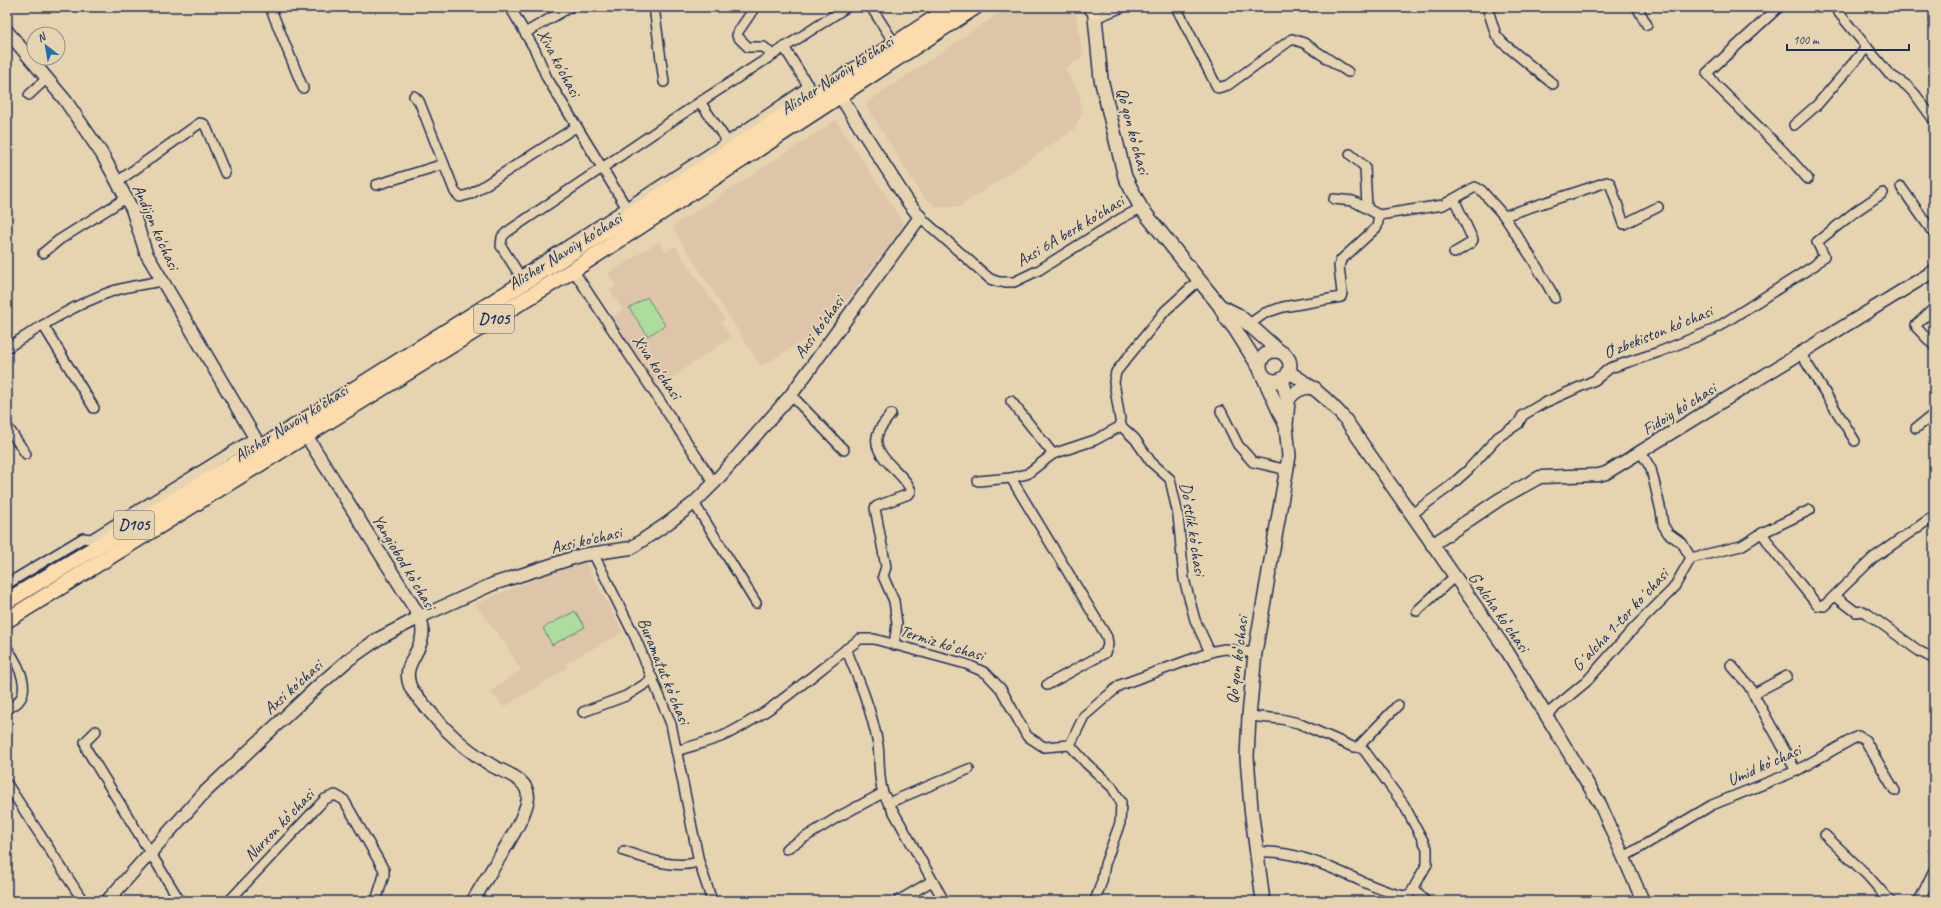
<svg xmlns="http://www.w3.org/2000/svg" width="1941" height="908" viewBox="0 0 1941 908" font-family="Caveat,sans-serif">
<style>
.built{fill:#dec5a9}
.green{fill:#addd9d;stroke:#64867e}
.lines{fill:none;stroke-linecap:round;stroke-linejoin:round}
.minor-casing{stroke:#1b2f5e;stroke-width:12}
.tertiary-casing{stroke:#1b2f5e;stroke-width:15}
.secondary-casing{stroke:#1b2f5e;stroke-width:16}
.primary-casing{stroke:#1b2f5e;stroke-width:18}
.minor{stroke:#e6d3b0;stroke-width:9}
.tertiary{stroke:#e6d3b0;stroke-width:12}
.secondary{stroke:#e6d3b0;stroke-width:13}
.primary{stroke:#fcdcac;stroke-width:15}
.labels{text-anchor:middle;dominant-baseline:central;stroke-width:4;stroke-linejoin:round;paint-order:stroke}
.shield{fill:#e6d3b0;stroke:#586077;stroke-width:1}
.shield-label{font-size:16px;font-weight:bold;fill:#1b2f5e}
.street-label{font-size:17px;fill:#1b2f5e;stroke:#e6d3b0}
</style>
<rect width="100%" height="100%" fill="#e6d3b0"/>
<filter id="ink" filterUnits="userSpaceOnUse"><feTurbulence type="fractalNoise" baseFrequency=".025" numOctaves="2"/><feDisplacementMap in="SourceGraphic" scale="8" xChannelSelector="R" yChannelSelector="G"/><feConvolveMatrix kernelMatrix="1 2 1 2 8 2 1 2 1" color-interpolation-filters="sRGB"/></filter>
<g filter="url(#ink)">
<g class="built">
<polygon points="1008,7 1071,7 1075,10 1083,57 1065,69 1079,92 1082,112 1075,129 959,207 937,207 923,197 865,104"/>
<polygon points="836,120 905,225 829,324 761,367 672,227"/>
<polygon points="659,241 666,252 675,246 725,319 721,322 731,337 656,388 609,319 623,310 610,290 616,286 608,274"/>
<polygon points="585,562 623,632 566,663 568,668 504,707 490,692 521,670 507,647 475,604 575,563"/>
</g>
<g class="green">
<polygon points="647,297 665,325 648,336 629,308"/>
<polygon points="575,611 585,627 552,645 543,628"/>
</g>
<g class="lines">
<defs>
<g id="minor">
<polyline points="270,7 303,88"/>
<polyline points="510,7 535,50 547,78 628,210"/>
<polyline points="654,7 664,82"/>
<polyline points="755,7 738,32 737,36 748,47 764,47 772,55"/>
<polyline points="871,7 895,44"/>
<polyline points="1176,7 1216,85 1218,88 1228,85 1292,39 1304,43 1348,72"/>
<polyline points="1487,7 1496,35 1503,43 1553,84"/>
<polyline points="1637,7 1647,25"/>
<polyline points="1779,7 1707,73 1716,85 1784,152 1808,179"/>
<polyline points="1834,7 1889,74 1906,85 1915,94 1933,119"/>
<polyline points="1095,18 1123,7"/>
<polyline points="525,33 570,7"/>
<polyline points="784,47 812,92"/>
<polyline points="29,95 47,78"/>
<polyline points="414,96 419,101 455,192 460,197 471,194 576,127"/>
<polyline points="700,102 731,147"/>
<polyline points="1794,125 1817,105 1867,47"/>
<polyline points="1350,154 1365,167 1367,208"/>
<polyline points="117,182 200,123 204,124 206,127 225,173"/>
<polyline points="376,185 444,164"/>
<polyline points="1901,187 1934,234"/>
<polyline points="1334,199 1353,201 1379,215"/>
<polyline points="1454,199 1473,240 1471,243 1454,253"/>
<polyline points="1504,216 1533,260 1555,298"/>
<polyline points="920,217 990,279 999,282 1014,282 1039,270 1120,219 1141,208"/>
<polyline points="43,253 59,240 126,198"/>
<polyline points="573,270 714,483"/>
<polyline points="520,276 727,142 809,86"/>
<polyline points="524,282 501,246 502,237 507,232 700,102 847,7"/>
<polyline points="1934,308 1916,325 1917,328 1934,346"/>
<polyline points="43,325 94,408"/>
<polyline points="1248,325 1265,313 1283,307 1341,297 1342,293 1339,266 1341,260 1377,227 1379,215 1443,205 1475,187 1481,190 1504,216 1607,182 1610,183 1624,224 1658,207"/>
<path d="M 7,348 C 41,326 75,304 113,291 C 128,286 146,284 162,281"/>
<polyline points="1801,354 1855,441"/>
<polyline points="791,395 844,450"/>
<polyline points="1011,401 1053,454"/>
<polyline points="1221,411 1238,445 1253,462 1288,470"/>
<path d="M 891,414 C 887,419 883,424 880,429 C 865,455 904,470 911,491 L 909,494 L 877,506 L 875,508 L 886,567 L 883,576 L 894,601 L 897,624 L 894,645"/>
<polyline points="7,426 26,454"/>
<polyline points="1121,426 1135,439 1151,462 1170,479 1178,515 1184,579 1195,620 1210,652"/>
<polyline points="1916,428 1934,414"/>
<polyline points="1011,478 1107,637 1108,645 1105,653 1047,685"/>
<polyline points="978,481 1011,478 1027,474 1053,454 1095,440 1121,426 1114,382 1116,372 1165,311 1198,281"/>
<polyline points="694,503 756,603"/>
<polyline points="1412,514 1449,487 1468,470 1498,437 1518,424 1523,415 1542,404 1595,380 1610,368 1659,352 1713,330 1815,265 1824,256 1817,242 1856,211 1883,193"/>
<polyline points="1762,533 1810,510"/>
<polyline points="593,553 635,637 671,724 699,862 712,901"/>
<polyline points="1691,558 1741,546 1762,533 1776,554 1814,601 1817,605 1824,606 1873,558 1934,516"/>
<polyline points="7,584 83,538 91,539 255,437"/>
<polyline points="1835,596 1856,612 1863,611 1868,614 1919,651 1934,659"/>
<polyline points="1417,611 1454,577"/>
<path d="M 7,648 C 16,661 32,687 18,702 C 15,705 10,707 7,709"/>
<path d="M 846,649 C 859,680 872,711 878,745 C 880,761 878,777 883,793 L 944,901"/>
<polyline points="1731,665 1749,686 1796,771"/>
<polyline points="1753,694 1787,676"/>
<polyline points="583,712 626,696 653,679"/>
<polyline points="1546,715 1586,682 1635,627 1673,589 1691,558 1682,543 1668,533 1663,525 1661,511 1651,469 1641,452"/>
<path d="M 1249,716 L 1281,719 L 1298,723 L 1353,747 L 1358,747 L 1364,750 L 1404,805 L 1427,848 L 1427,864 L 1423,871 L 1411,893 L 1405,896 C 1390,894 1375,887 1361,881 C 1328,866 1294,850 1257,852"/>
<polyline points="96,731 85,742 87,750 180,901"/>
<polyline points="1070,745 1086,763 1112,787 1121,802 1120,823 1105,864 1102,881 1095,901"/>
<polyline points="1358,747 1398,705"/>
<path d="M 676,751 C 692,746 708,742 723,736 C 774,712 815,672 860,639 L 874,639 L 966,664 L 986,673 L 1001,689 L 1027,736 L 1044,747 L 1070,745 L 1084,716 L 1120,685 L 1214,651 L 1225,649 L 1255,653"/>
<polyline points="7,784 83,901"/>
<polyline points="888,803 969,769"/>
<polyline points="1825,835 1867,875 1890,901"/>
<polyline points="786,849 838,817 883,793"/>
<path d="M 624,851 C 649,860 673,869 699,862"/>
<polyline points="1624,857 1712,805 1796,771 1858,736 1865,740 1895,791"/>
<polyline points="1414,888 1425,901"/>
<polyline points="229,901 325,799 335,795 344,800 384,870 384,875 376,901"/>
<polyline points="898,901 932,881"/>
<polyline points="1919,901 1934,870"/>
</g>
<g id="tertiary">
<polyline points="7,31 65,100 102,154 132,209 146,253 261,448"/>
<path d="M 1289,372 C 1312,386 1327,398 1345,419 L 1507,651 L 1600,804 L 1643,901"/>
<path d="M 1288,401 C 1295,390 1303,387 1315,388"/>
<path d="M 302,429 L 420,617 C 432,652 396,660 412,690 C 437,721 456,744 491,765 C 504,773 528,778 528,797 C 527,820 485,878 473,901"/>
<polyline points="1432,545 1500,499 1540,477 1599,475 1606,473 1934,271"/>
<polyline points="107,901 203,794 318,686 348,660 378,639 420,617 493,584 582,555 631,548 668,523 694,503 714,483 791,395 920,217 908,202 840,96"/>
</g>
<g id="secondary">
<polyline points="1094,7 1101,79 1125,177 1141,208 1220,306 1226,318 1235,329 1259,367"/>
<polyline points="1220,306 1238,315 1279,351"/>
<circle cx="1275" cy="366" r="15"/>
<polyline points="1282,379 1288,401 1286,424"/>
<polyline points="1263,901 1251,808 1247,757 1249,716 1255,653 1289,456 1286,426 1263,376"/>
</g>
<g id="primary">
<polyline points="1091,7 1094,10"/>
<polyline points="7,601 261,448 631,215 952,7"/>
<polyline points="7,620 573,270 975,7"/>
</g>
</defs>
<use href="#minor" class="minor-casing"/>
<use href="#tertiary" class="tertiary-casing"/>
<use href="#secondary" class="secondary-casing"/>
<use href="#primary" class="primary-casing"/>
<use href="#minor" class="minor"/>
<use href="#tertiary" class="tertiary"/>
<use href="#secondary" class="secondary"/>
<use href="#primary" class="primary"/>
</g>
</g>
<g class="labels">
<g class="shield">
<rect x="474" y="305" width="40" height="28" rx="3"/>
<rect x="114" y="511" width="40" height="28" rx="3"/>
</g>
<g class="shield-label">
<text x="494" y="319">D105</text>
<text x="134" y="525">D105</text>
</g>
<g class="street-label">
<text transform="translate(559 63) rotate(62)">Xiva ko'chasi</text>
<text transform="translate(837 75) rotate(-33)">Alisher Navoiy ko'chasi</text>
<text transform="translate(1133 131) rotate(75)">Qoʻqon koʻchasi</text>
<text transform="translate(156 227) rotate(66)">Andijon ko'chasi</text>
<text transform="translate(1070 231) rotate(-31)">Axsi 6А berk ko'chasi</text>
<text transform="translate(565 251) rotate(-32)">Alisher Navoiy ko'chasi</text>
<text transform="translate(819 327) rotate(-54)">Axsi ko'chasi</text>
<text transform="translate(1658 332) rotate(-22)">Oʻzbekiston koʻchasi</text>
<text transform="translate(657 367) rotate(56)">Xiva ko'chasi</text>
<text transform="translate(1679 409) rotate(-32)">Fidoiy koʻchasi</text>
<text transform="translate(291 423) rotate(-32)">Alisher Navoiy ko'chasi</text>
<text transform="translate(1193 529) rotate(81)">Doʻstlik koʻchasi</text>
<text transform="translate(586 540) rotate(-13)">Axsi ko'chasi</text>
<text transform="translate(404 562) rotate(59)">Yangiobod koʻchasi</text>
<text transform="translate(1499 612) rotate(55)">Gʻalcha koʻchasi</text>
<text transform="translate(1620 620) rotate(-47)">Gʼalcha 1-tor koʼchasi</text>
<text transform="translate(942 643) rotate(17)">Termiz koʻchasi</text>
<text transform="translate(1237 660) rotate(-83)">Qoʻqon koʻchasi</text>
<text transform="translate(664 671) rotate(68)">Buramatut koʻchasi</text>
<text transform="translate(293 687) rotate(-42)">Axsi ko'chasi</text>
<text transform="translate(1764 765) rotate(-24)">Umid koʻchasi</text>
<text transform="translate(279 825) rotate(-46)">Nurxon koʻchasi</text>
</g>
</g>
<rect width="1941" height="908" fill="none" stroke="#e6d3b0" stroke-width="24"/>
<rect x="12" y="12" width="1917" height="884" fill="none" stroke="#1b2f5e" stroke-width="1.5" filter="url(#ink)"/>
<g transform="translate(46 46) rotate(329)"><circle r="19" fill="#e6d3b0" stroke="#95918f"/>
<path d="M0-3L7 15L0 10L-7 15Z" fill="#1f6fb2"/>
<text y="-6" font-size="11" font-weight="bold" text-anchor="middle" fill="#1b2f5e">N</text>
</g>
<path d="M1787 44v6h122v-6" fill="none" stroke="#1b2f5e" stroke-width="2"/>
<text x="1793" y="44" font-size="12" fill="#1b2f5e" stroke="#e6d3b0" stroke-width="3" paint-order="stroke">100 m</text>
</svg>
